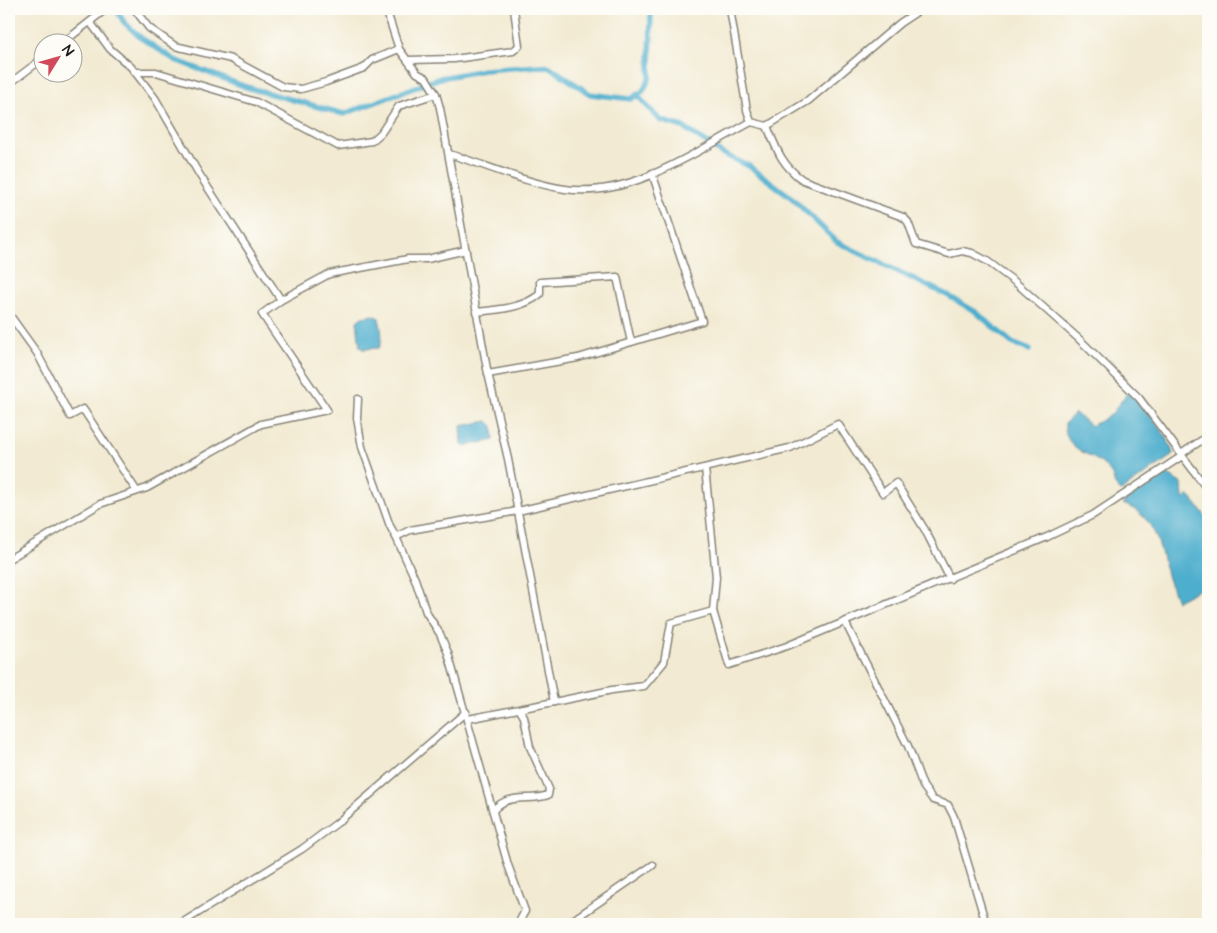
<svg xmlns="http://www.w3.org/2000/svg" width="1217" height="933" viewBox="0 0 1217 933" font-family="'Architects Daughter',sans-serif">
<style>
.water{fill:#4eaecd;stroke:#356574}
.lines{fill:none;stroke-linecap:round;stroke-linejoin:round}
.canal{stroke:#4eaecd;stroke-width:5.5}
.minor-casing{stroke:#878377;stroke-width:9}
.minor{stroke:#fff;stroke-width:6}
</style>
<rect width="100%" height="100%" fill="#fdfcf7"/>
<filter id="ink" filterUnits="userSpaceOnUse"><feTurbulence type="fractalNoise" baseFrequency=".02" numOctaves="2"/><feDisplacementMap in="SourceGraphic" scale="10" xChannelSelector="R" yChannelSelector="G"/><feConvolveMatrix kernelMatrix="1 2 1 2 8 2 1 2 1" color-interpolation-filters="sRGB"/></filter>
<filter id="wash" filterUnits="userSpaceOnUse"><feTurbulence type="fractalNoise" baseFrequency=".0096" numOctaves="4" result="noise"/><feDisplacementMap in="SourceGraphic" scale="20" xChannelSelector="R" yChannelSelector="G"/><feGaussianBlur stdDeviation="1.12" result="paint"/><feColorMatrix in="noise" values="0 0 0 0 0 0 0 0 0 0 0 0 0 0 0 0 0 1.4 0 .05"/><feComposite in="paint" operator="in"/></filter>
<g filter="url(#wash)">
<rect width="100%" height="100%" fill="#f2ead2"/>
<g class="water">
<path d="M 373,315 L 379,318 C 381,328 384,338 379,348 L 362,349 L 360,347 L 357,321 L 362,317 Z"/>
<path d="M 1128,392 C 1140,400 1173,441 1173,455 L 1121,491 C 1113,488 1115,478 1110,472 C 1097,452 1063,454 1065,423 L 1075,413 L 1091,426 L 1111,415 Z"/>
<polygon points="488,421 493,426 494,440 466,446 462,444 461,426"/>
<path d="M 1164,472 L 1182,484 L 1183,498 L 1185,499 L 1188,495 L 1191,498 L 1208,519 L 1208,585 L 1177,601 C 1174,592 1169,583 1167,575 C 1159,545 1156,516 1123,504 L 1130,496 Z"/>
</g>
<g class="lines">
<g class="canal">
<polyline points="116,9 124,22 141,38 175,60 246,87 344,114 440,78 484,70 539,66 550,67 590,94 631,99 643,91 650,77 651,9"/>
<polyline points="637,95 660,120 683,127 721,153 749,166 791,197 837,242 947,295 976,312 1012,343 1030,350"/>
</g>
</g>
</g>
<g filter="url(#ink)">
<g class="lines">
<defs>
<g id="minor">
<polyline points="386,9 399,49 417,73 426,78 436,94 440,108 487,369 508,459 554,702 612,690 644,686 664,662 671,623 713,611 729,665 787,646 1047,537 1093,515 1182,456"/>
<polyline points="730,9 747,110 751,122 767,126 808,101 900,23 921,9"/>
<polyline points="135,10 149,28 175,46 231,59 283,87 301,89 326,82 364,68 372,60 399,49"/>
<polyline points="64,42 106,9"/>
<polyline points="408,60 454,59 513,51 519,46 514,9"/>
<polyline points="135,72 156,72 256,102 338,146 372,141 381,133 399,106 436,94"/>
<polyline points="9,84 42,59"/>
<path d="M 767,126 C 776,148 782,166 803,180 L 903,217 L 908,222 L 916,244 L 949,254 L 962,251 L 972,253 L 987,261 L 1015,282 L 1079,339 L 1139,398 L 1208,490"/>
<path d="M 449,154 C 486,165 526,183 565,189 C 630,199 697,151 751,122"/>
<polyline points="281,300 329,274 408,259 427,259 466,250"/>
<path d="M 476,312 C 497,310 524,308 540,294 L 540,282 L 617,277 L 631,342"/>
<polyline points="9,314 37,353 70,416 83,409 136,490"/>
<polyline points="488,374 578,358 702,321 652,173"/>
<polyline points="358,399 357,418 362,447 390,526 396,537"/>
<polyline points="1181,454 1208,436"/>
<polyline points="705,468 716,577 713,611"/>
<polyline points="9,559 100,504 147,488 261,424 327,410 262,314 281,300 199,174 155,98 131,67 110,49 90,22"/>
<polyline points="845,622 908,746 923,786 933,800 948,805 954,817 986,924"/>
<polyline points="468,719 554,702"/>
<path d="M 493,811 C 507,792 530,802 548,795 L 549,789 L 530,747 L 524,717 L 521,712 L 522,708"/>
<polyline points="180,924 302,849 337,823 466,712"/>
<polyline points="518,924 525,911 508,865 448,653 440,634 426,612 415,579 396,537 410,530 518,511 790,448 838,424 883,493 896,483 925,530 950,579"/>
<polyline points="567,924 653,865"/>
</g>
</defs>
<use href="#minor" class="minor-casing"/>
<use href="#minor" class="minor"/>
</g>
</g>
<rect width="1217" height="933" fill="none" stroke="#fdfcf7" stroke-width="30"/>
<g transform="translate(58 58) rotate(53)"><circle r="24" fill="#fdfcf7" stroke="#a3a29f"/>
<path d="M0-4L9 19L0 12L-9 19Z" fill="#d1495b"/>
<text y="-8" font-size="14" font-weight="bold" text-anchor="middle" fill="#1c1c1c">N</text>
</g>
</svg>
